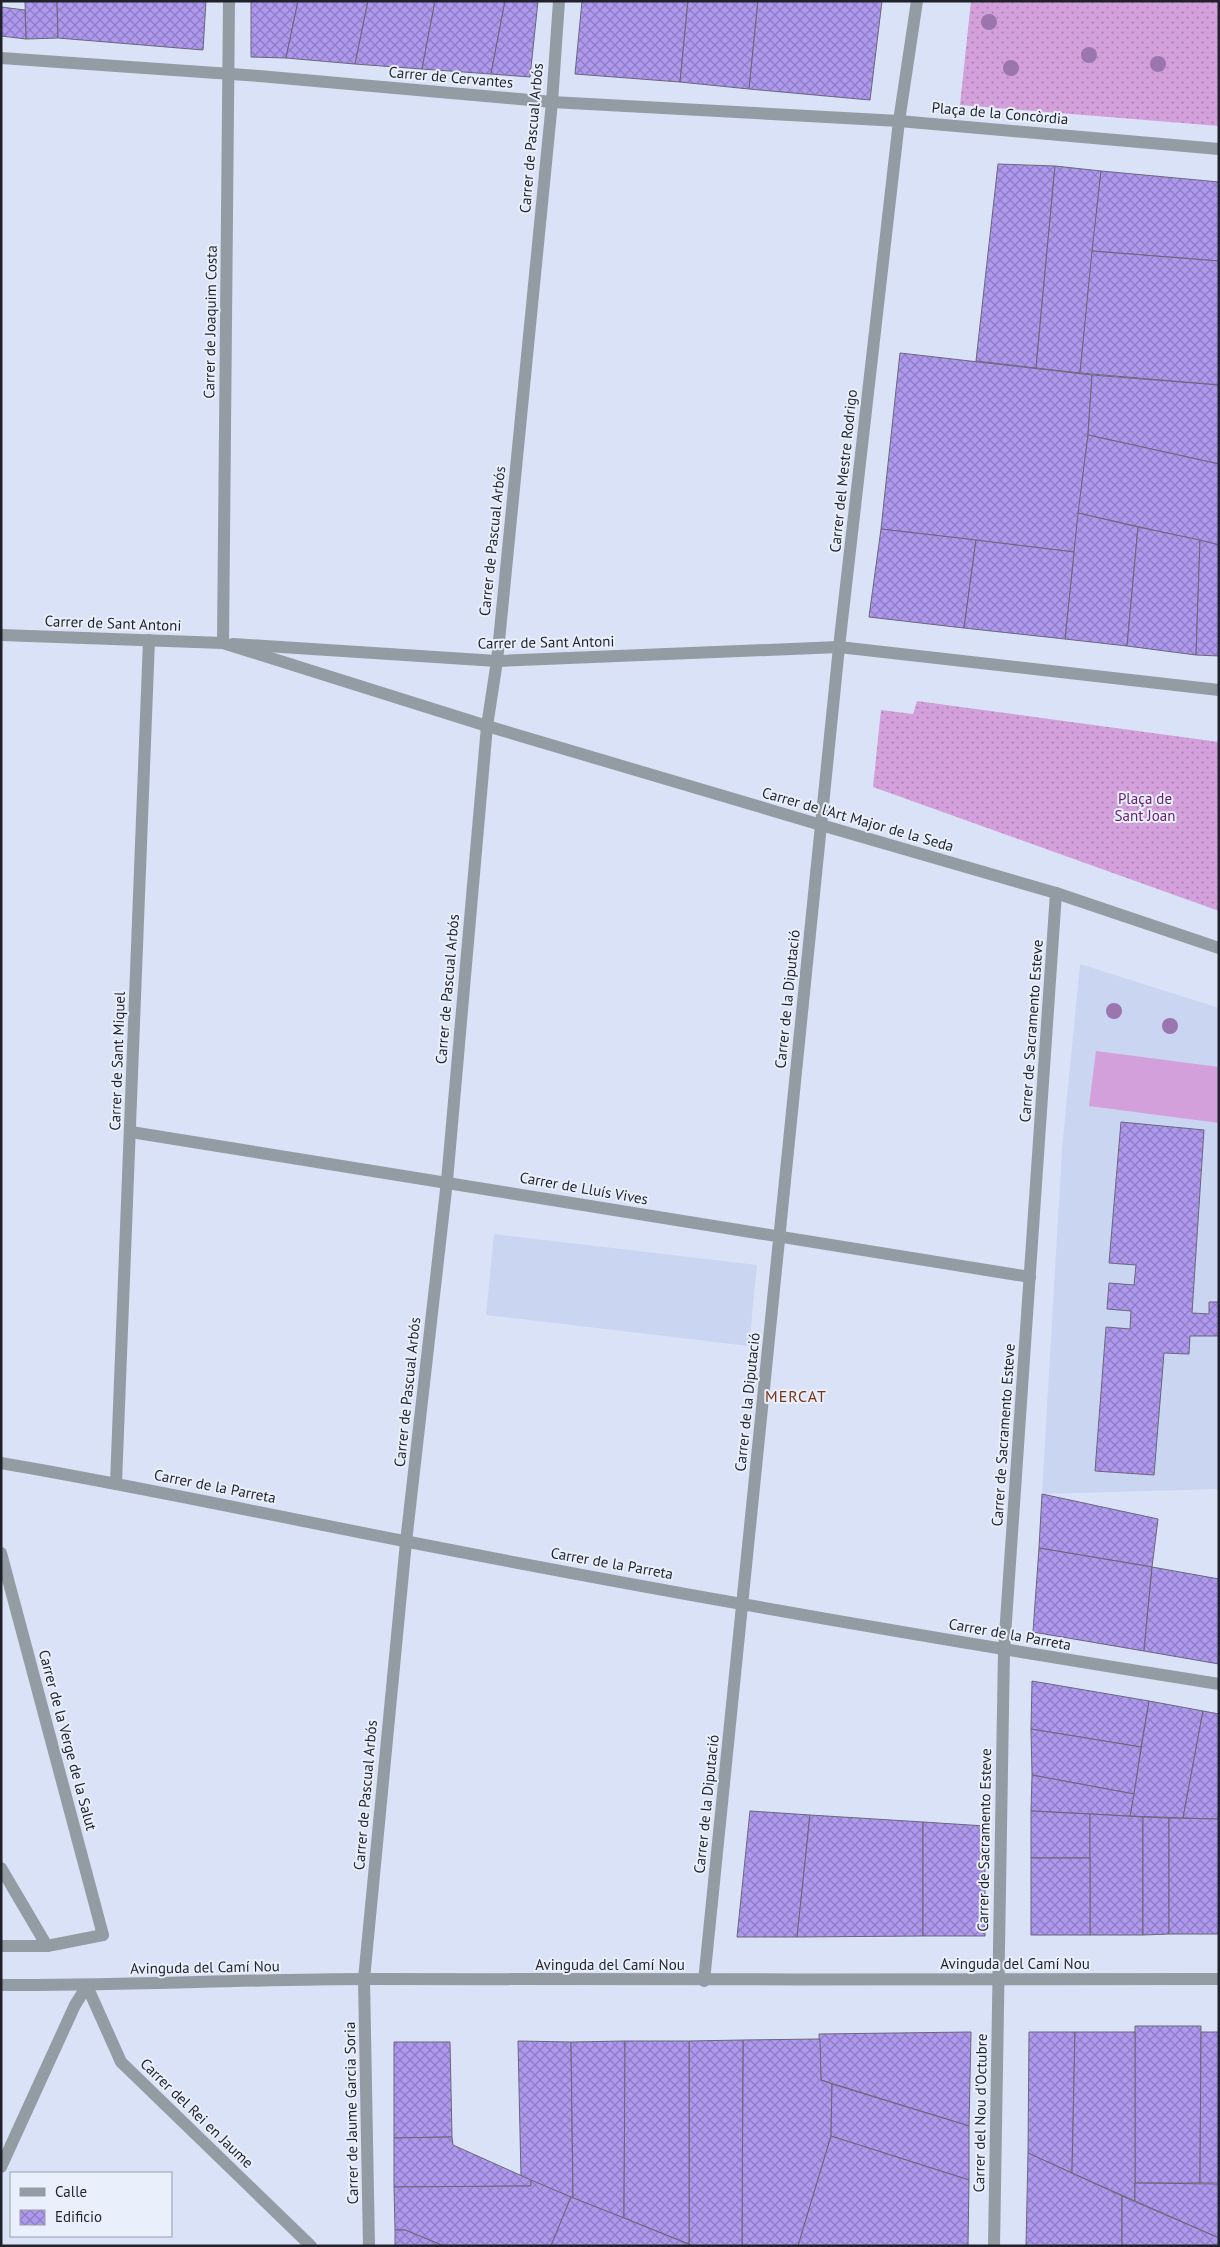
<svg xmlns="http://www.w3.org/2000/svg" width="1220" height="2247" viewBox="0 0 1220 2247" font-family="'PT Sans',sans-serif">
<style>
.built{fill:#cad5f1}
.grass{fill:url(#grass-dots)}
.pitch{fill:#d3a0db}
.building{fill:url(#building-cross-hatch);stroke:#6a6679}
.lines{fill:none;stroke-linecap:round;stroke-linejoin:round}
.pedestrian{stroke:#939ca2;stroke-width:12}
.minor{stroke:#939ca2;stroke-width:12}
.tertiary{stroke:#939ca2;stroke-width:12}
.tree{fill:#9a75ae}
.labels{text-anchor:middle;dominant-baseline:central;stroke-width:4;stroke-linejoin:round;paint-order:stroke}
.street-label{font-size:15px;fill:#1f222a;stroke:#eaeffc}
.park-label{font-size:15px;fill:#671b73;stroke:#eaeffc}
.neighbourhood-label{font-size:16px;letter-spacing:1px;fill:#773618;stroke:#eaeffc}
</style>
<defs>
<pattern id="grass-dots" width="8" height="8" patternUnits="userSpaceOnUse" patternTransform="scale(1.25)"><rect width="8" height="8" fill="#d3a0db"/><path d="M2 2h.1M6 6h.1" fill="none" stroke="#ab82b2" stroke-width="1.8" stroke-linecap="round"/></pattern>
<pattern id="building-cross-hatch" width="8" height="8" patternUnits="userSpaceOnUse" patternTransform="scale(1.25)"><rect width="8" height="8" fill="#ae99ee"/><path d="M0 0l8 8M0 8l8-8" fill="none" stroke="#8d7cc1"/></pattern>
</defs>
<rect width="100%" height="100%" fill="#d9e2f7"/>
<g class="built">
<polygon points="1080,964 1219,1008 1219,1489 1042,1494 1062,1150"/>
<polygon points="494,1234 757,1265 749,1346 486,1315"/>
</g>
<g class="grass">
<polygon points="971,1 1219,1 1219,126 960,105"/>
<polygon points="917,701 1219,742 1219,911 873,787 881,710 913,714"/>
</g>
<polygon class="pitch" points="1096,1051 1219,1067 1219,1123 1089,1106"/>
<g class="building">
<polygon points="25,1 57,1 58,38 26,39"/>
<polygon points="57,1 206,1 203,50 58,38"/>
<polygon points="251,1 298,1 286,58 251,57"/>
<polygon points="298,1 368,1 355,64 286,58"/>
<polygon points="368,1 435,1 422,69 355,64"/>
<polygon points="435,1 505,1 491,74 422,69"/>
<polygon points="505,1 538,1 530,77 491,74"/>
<polygon points="582,1 688,1 680,82 575,74"/>
<polygon points="688,1 758,1 749,89 680,82"/>
<polygon points="758,1 882,1 870,100 749,89"/>
<polygon points="1,7 25,10 26,39 1,36"/>
<polygon points="998,164 1055,166 1036,368 976,361"/>
<polygon points="1055,166 1101,171 1080,373 1036,368"/>
<polygon points="1101,171 1219,182 1219,261 1092,251"/>
<polygon points="1092,251 1219,261 1219,385 1080,373"/>
<polygon points="900,353 1092,375 1088,435 1074,552 881,529"/>
<polygon points="1092,375 1219,385 1219,464 1088,435"/>
<polygon points="1088,435 1219,464 1219,545 1078,513"/>
<polygon points="1078,513 1138,527 1127,646 1065,639"/>
<polygon points="1138,527 1200,540 1196,655 1127,646"/>
<polygon points="881,529 976,540 964,628 869,617"/>
<polygon points="976,540 1074,552 1065,639 964,628"/>
<polygon points="1200,540 1219,545 1219,656 1196,655"/>
<polygon points="1121,1122 1204,1130 1192,1313 1209,1314 1209,1302 1219,1302 1219,1336 1190,1336 1189,1354 1164,1353 1154,1475 1095,1471 1106,1327 1130,1329 1131,1311 1107,1309 1109,1283 1134,1285 1136,1265 1109,1263"/>
<polygon points="1042,1494 1158,1519 1152,1567 1039,1548"/>
<polygon points="1039,1548 1152,1567 1144,1651 1033,1632"/>
<polygon points="1152,1567 1219,1579 1219,1664 1144,1651"/>
<polygon points="1032,1681 1149,1701 1141,1747 1031,1729"/>
<polygon points="1149,1701 1203,1711 1183,1818 1130,1816"/>
<polygon points="1203,1711 1219,1714 1219,1819 1183,1818"/>
<polygon points="1031,1729 1141,1747 1134,1794 1032,1775"/>
<polygon points="1032,1775 1134,1794 1130,1816 1031,1811"/>
<polygon points="750,1811 810,1815 797,1937 737,1937"/>
<polygon points="1031,1811 1090,1814 1090,1858 1031,1858"/>
<polygon points="1090,1814 1143,1817 1143,1935 1090,1935"/>
<polygon points="810,1815 923,1822 923,1936 797,1937"/>
<polygon points="1143,1817 1169,1818 1169,1934 1143,1935"/>
<polygon points="1169,1818 1219,1819 1219,1934 1169,1934"/>
<polygon points="923,1822 985,1826 985,1936 923,1936"/>
<rect x="1031" y="1858" width="59" height="77"/>
<polygon points="1135,2026 1201,2026 1200,2183 1135,2183"/>
<polygon points="971,2032 969,2126 821,2080 819,2034"/>
<polygon points="1029,2032 1075,2032 1072,2173 1028,2153"/>
<polygon points="1075,2032 1135,2032 1135,2201 1072,2173"/>
<polygon points="1201,2032 1219,2032 1219,2183 1200,2183"/>
<polygon points="820,2039 821,2080 832,2084 831,2136 798,2246 742,2246 743,2040"/>
<polygon points="743,2040 742,2246 693,2246 689,2244 689,2041"/>
<polygon points="518,2041 571,2042 573,2198 521,2177"/>
<polygon points="625,2041 624,2218 573,2198 571,2042"/>
<polygon points="625,2041 689,2041 689,2244 624,2218"/>
<polygon points="394,2042 450,2042 452,2137 394,2138"/>
<polygon points="832,2084 969,2126 969,2180 831,2136"/>
<polygon points="831,2136 969,2180 968,2246 798,2246"/>
<polygon points="452,2137 453,2145 531,2180 531,2186 394,2187 394,2138"/>
<polygon points="1028,2153 1122,2196 1122,2246 1026,2246"/>
<polygon points="531,2180 571,2197 551,2246 444,2246 405,2230 395,2230 394,2187 531,2186"/>
<polygon points="1135,2183 1219,2184 1219,2238 1135,2201"/>
<polygon points="1122,2196 1219,2238 1219,2246 1122,2246"/>
<polygon points="571,2197 624,2218 693,2246 551,2246"/>
<polygon points="395,2230 405,2230 444,2246 395,2246"/>
</g>
<g class="lines">
<g class="pedestrian">
<polyline points="233,644 497,661"/>
<polyline points="1,1553 103,1935"/>
</g>
<g class="minor">
<polyline points="1,58 259,76 552,102 899,121 1219,149"/>
<polyline points="223,643 229,1"/>
<polyline points="497,661 839,647 1219,690"/>
<path d="M 131,1132 C 431,1179 730,1230 1030,1277"/>
<path d="M 1,1463 C 136,1486 270,1515 404,1541 C 675,1594 947,1641 1219,1684"/>
<polyline points="116,1483 149,640"/>
<polyline points="1,1868 47,1946"/>
<polyline points="1,1946 47,1946 103,1935"/>
<polyline points="704,1981 839,647 899,121 917,1"/>
<polyline points="87,1986 121,2062 311,2246"/>
<polyline points="1,2167 75,2005 87,1986"/>
<polyline points="369,2246 364,1979 406,1542 447,1181 487,726 497,661 552,102 559,1"/>
<polyline points="994,2246 1004,1650 1056,893"/>
</g>
<g class="tertiary">
<polyline points="1,635 223,643 487,726 821,825 1056,893 1219,948"/>
<path d="M 1,1985 C 124,1986 246,1979 368,1979 C 652,1979 935,1980 1219,1979"/>
</g>
</g>
<g class="tree">
<circle cx="989" cy="22" r="8"/>
<circle cx="1089" cy="55" r="8"/>
<circle cx="1158" cy="64" r="8"/>
<circle cx="1011" cy="68" r="8"/>
<circle cx="1114" cy="1011" r="8"/>
<circle cx="1170" cy="1026" r="8"/>
</g>
<g class="labels">
<g class="street-label">
<text transform="translate(451 77) rotate(5)">Carrer de Cervantes</text>
<text transform="translate(1000 113) rotate(5)">Plaça de la Concòrdia</text>
<text transform="translate(531 138) rotate(-85)">Carrer de Pascual Arbós</text>
<text transform="translate(210 322) rotate(-89)">Carrer de Joaquim Costa</text>
<text transform="translate(843 471) rotate(-84)">Carrer del Mestre Rodrigo</text>
<text transform="translate(492 541) rotate(-84)">Carrer de Pascual Arbós</text>
<text transform="translate(113 623) rotate(2)">Carrer de Sant Antoni</text>
<text transform="translate(546 642) rotate(-1)">Carrer de Sant Antoni</text>
<text transform="translate(858 819) rotate(16)">Carrer de l'Art Major de la Seda</text>
<text transform="translate(447 989) rotate(-85)">Carrer de Pascual Arbós</text>
<text transform="translate(787 999) rotate(-84)">Carrer de la Diputació</text>
<text transform="translate(1031 1031) rotate(-86)">Carrer de Sacramento Esteve</text>
<text transform="translate(117 1061) rotate(-88)">Carrer de Sant Miquel</text>
<text transform="translate(584 1188) rotate(10)">Carrer de Lluís Vives</text>
<text transform="translate(407 1392) rotate(-84)">Carrer de Pascual Arbós</text>
<text transform="translate(747 1402) rotate(-84)">Carrer de la Diputació</text>
<text transform="translate(1003 1435) rotate(-86)">Carrer de Sacramento Esteve</text>
<text transform="translate(215 1486) rotate(11)">Carrer de la Parreta</text>
<text transform="translate(612 1563) rotate(10)">Carrer de la Parreta</text>
<text transform="translate(1010 1634) rotate(10)">Carrer de la Parreta</text>
<text transform="translate(68 1740) rotate(75)">Carrer de la Verge de la Salut</text>
<text transform="translate(365 1795) rotate(-85)">Carrer de Pascual Arbós</text>
<text transform="translate(706 1804) rotate(-84)">Carrer de la Diputació</text>
<text transform="translate(984 1840) rotate(-89)">Carrer de Sacramento Esteve</text>
<text x="1015" y="1963">Avinguda del Camí Nou</text>
<text x="610" y="1964">Avinguda del Camí Nou</text>
<text transform="translate(205 1967) rotate(-1)">Avinguda del Camí Nou</text>
<text transform="translate(197 2113) rotate(44)">Carrer del Rei en Jaume</text>
<text transform="translate(351 2113) rotate(-91)">Carrer de Jaume Garcia Soria</text>
<text transform="translate(980 2113) rotate(-89)">Carrer del Nou d'Octubre</text>
</g>
<g class="park-label">
<text x="1145" y="798">Plaça de<tspan x="1145" dy="17">Sant Joan</tspan></text>
</g>
<g class="neighbourhood-label">
<text x="796" y="1396">MERCAT</text>
</g>
</g>
<rect width="1220" height="2247" fill="none" stroke="#1f222a" stroke-width="5"/>
<rect x="10" y="2172" width="162" height="65" fill="#eaeffc" stroke="#999da8"/>
<rect x="20" y="2188" width="25" height="8" fill="#939ca2" stroke="#999da8"/>
<text x="55" y="2197" font-size="15" fill="#1f222a">Calle</text>
<rect x="20" y="2210" width="25" height="15" fill="url(#building-cross-hatch)" stroke="#999da8"/>
<text x="55" y="2222" font-size="15" fill="#1f222a">Edificio</text>
</svg>
